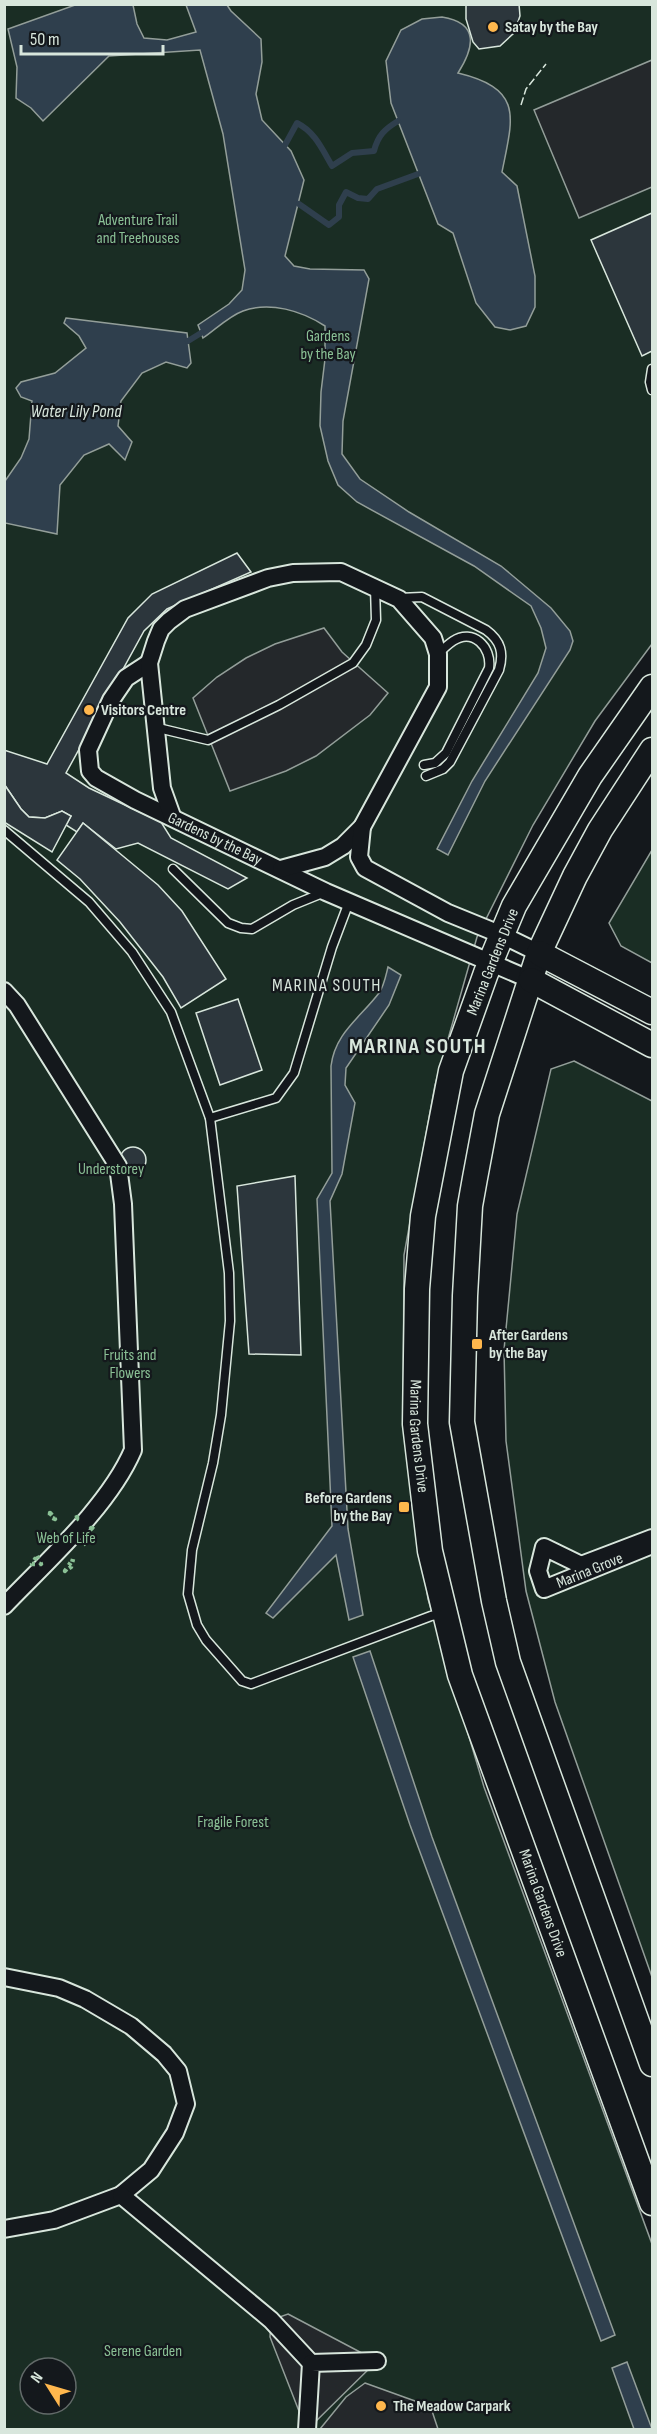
<svg xmlns="http://www.w3.org/2000/svg" width="657" height="2434" viewBox="0 0 657 2434" font-family="'Sofia Sans Condensed',sans-serif">
<style>
.green{fill:#1a2d24;stroke:#939e99;stroke-width:1.5;fill-rule:evenodd}
.parking{fill:#24282b;stroke:#939e99;stroke-width:1.5}
.water{fill:#2f3f4d;stroke:#939e99;stroke-width:1.5}
.lines{fill:none;stroke-linecap:round;stroke-linejoin:round}
.stream{stroke:#2f3f4d;stroke-width:6}
.building{fill:#2c363c;stroke:#d8e6dc;stroke-width:1.5}
.lane-casing{stroke:#d8e6dc;stroke-width:11}
.street-casing{stroke:#d8e6dc;stroke-width:20}
.secondary-casing{stroke:#d8e6dc;stroke-width:27}
.lane{stroke:#14181c;stroke-width:8}
.street{stroke:#14181c;stroke-width:16}
.secondary{stroke:#14181c;stroke-width:24}
.hedge{stroke:#8ac095;stroke-width:4.5;stroke-dasharray:3 4.5;stroke-linecap:butt}
.fence{stroke:#d8e6dc;stroke-width:1.5;stroke-dasharray:8 3;stroke-linecap:butt}
.poi-dot{fill:#ffb74d;stroke:#14181c;stroke-width:2}
.labels{text-anchor:middle;dominant-baseline:central;stroke-width:4.5;stroke-linejoin:round;paint-order:stroke}
.poi-label{font-size:16px;font-weight:bold;fill:#d8e6dc;stroke:#14181c;text-anchor:start}
.park-label{font-size:16px;fill:#8ac095;stroke:#14181c}
.street-label{font-size:16px;fill:#d8e6dc;stroke:#14181c}
.water-label{font-size:18px;font-style:italic;fill:#d8e6dc;stroke:#14181c}
.neighbourhood-label{font-size:18px;letter-spacing:1.5px;fill:#d8e6dc;stroke:#14181c}
.district-label{font-size:22px;font-weight:bold;letter-spacing:1.5px;fill:#d8e6dc;stroke:#14181c}
</style>
<rect width="100%" height="100%" fill="#14181c"/>
<g class="green">
<path d="M 5,5 L 652,5 L 652,644 L 595,721 L 533,825 L 477,937 L 435,1085 L 404,1255 L 403,1424 L 428,1599 L 484,1787 L 652,2244 L 652,2429 L 5,2429 ZM 30,2368 L 66,2368 L 66,2404 L 30,2404 Z"/>
<polygon points="652,850 652,963 621,946 609,923"/>
<polygon points="574,1061 652,1101 652,1977 555,1702 526,1591 506,1441 504,1350 517,1214 551,1069"/>
</g>
<g class="parking">
<polygon points="652,60 652,187 579,218 534,110"/>
<polygon points="324,628 342,652 388,693 370,715 316,756 286,771 230,791 193,698 217,677 246,658 275,644"/>
<polygon points="288,2314 377,2361 308,2429 306,2429 270,2337 271,2320"/>
<polygon points="365,2383 415,2401 432,2411 438,2429 320,2429 346,2397"/>
</g>
<g class="water">
<path d="M 227,5 L 231,11 L 261,39 L 262,62 L 256,94 L 262,120 L 291,151 L 304,180 L 285,256 L 294,266 L 310,269 L 364,270 L 369,279 L 343,421 L 342,454 L 360,479 L 409,512 L 501,566 L 551,608 L 570,631 L 573,641 L 570,650 L 485,781 L 448,855 L 437,849 L 472,781 L 538,673 L 546,648 L 541,628 L 531,606 L 474,566 L 357,502 L 338,485 L 328,461 L 320,426 L 321,392 L 325,359 L 325,326 C 302,311 270,301 243,311 C 229,316 215,330 203,338 L 198,325 L 229,304 L 242,290 L 245,270 L 223,134 L 200,50 L 109,56 L 43,121 L 31,108 L 16,98 L 17,67 L 8,29 L 75,5 L 133,5 L 137,24 L 144,38 L 167,40 L 196,32 L 186,5 Z"/>
<path d="M 442,17 C 480,23 474,48 458,73 C 524,89 513,117 502,172 L 517,186 L 535,276 L 535,307 L 526,326 L 510,330 L 495,327 L 476,303 L 453,233 L 438,224 L 391,103 L 386,61 L 401,30 L 422,19 Z"/>
<polygon points="66,318 187,333 191,363 187,368 166,362 142,373 121,401 118,426 132,442 125,460 109,444 84,455 60,485 57,534 5,523 5,481 21,458 29,439 32,401 21,397 16,388 21,382 55,373 86,348 79,336 64,323"/>
<path d="M 388,967 L 401,975 L 389,1005 L 346,1068 L 345,1085 L 355,1103 L 342,1174 L 330,1201 L 348,1529 L 363,1615 L 349,1620 L 336,1555 L 273,1618 L 266,1613 L 332,1526 L 317,1199 L 332,1173 L 331,1066 C 335,1033 360,1018 379,993 C 384,986 386,975 388,967 Z"/>
<polygon points="370,1651 432,1837 615,2335 601,2341 410,1825 353,1657"/>
<polygon points="627,2362 652,2429 634,2429 612,2368"/>
</g>
<g class="lines">
<g class="stream">
<path d="M 285,145 L 297,123 C 315,132 322,149 332,166 L 352,153 L 374,151 C 378,135 385,129 398,121"/>
<polyline points="299,204 329,225 339,217 339,205 346,192 358,198 368,199 377,189 418,174"/>
<polyline points="188,341 201,333"/>
</g>
</g>
<g class="building">
<polygon points="466,4 519,4 520,16 514,33 500,46 479,49 473,42 466,19"/>
<polygon points="652,213 652,351 642,356 591,240"/>
<polygon points="237,553 251,572 167,609 144,631 66,773 89,788 161,822 171,838 247,878 228,889 138,843 116,849 83,823 77,832 66,825 71,816 62,811 45,818 29,817 21,809 4,784 4,750 47,764 128,618 152,594"/>
<polygon points="4,784 21,809 29,817 45,818 62,811 71,816 52,852 4,822"/>
<polygon points="83,823 158,885 182,911 226,979 181,1008 163,977 120,922 80,879 57,860"/>
<polygon points="238,999 262,1070 220,1085 196,1013"/>
<circle cx="133" cy="1160" r="13"/>
<polygon points="295,1176 301,1355 249,1354 237,1186"/>
</g>
<g class="lines">
<defs>
<g id="lane">
<polyline points="652,369 650,382 652,390"/>
<path d="M 399,598 L 422,597 L 486,630 C 501,641 504,653 499,670 L 450,762 L 443,769 L 426,776"/>
<polyline points="154,727 208,740 279,705 353,663 366,645 376,620 375,587"/>
<path d="M 424,765 L 435,763 L 446,753 L 489,668 C 492,647 473,628 453,641 C 447,645 442,650 438,654"/>
<polyline points="4,830 89,902 132,952 171,1012 210,1118 229,1273 230,1321 221,1415 213,1463 192,1550 188,1594 197,1625 206,1640 242,1681 251,1684 431,1616 444,1613"/>
<polyline points="173,869 228,923 241,928 252,929 293,905 325,892"/>
<polyline points="210,1118 276,1098 294,1073 332,947 349,902"/>
</g>
<g id="street">
<path id="s1" d="M 149,663 L 126,678 L 111,700 L 88,750 L 90,771 L 96,778 L 135,800 L 326,892 L 531,980"/>
<polyline points="172,816 162,788 149,663 156,641 161,629 169,621 185,609 268,578 293,573 341,572 399,599 433,638 438,654 438,687 362,827 343,846 325,857 281,869"/>
<polyline points="362,827 359,857 365,868 448,913 502,935 539,953"/>
<path d="M 4,991 L 17,1005 L 118,1166 L 123,1204 L 133,1450 C 109,1506 46,1562 4,1606"/>
<path id="s2" d="M 652,1538 L 581,1565 L 544,1547 L 538,1571 L 544,1589 L 652,1545"/>
<polyline points="4,1977 59,1988 85,1999 131,2026 164,2054 178,2071 186,2104 175,2133 151,2170 121,2195 54,2220 4,2229"/>
<polyline points="121,2195 271,2320 311,2363"/>
<polyline points="307,2430 311,2363 377,2361"/>
</g>
<g id="secondary">
<path id="s3" d="M 652,687 L 590,776 L 514,906 L 486,973 L 451,1071 L 423,1216 L 417,1289 L 415,1424 L 430,1551 L 460,1675 L 652,2203"/>
<polyline points="652,750 600,830 575,876 539,953 487,1114 475,1178 470,1206 465,1296 462,1422 494,1601 508,1662 652,2064"/>
<polyline points="539,953 652,1012"/>
<polyline points="531,980 652,1045"/>
</g>
</defs>
<use href="#lane" class="lane-casing"/>
<use href="#street" class="street-casing"/>
<use href="#secondary" class="secondary-casing"/>
<use href="#lane" class="lane"/>
<use href="#street" class="street"/>
<use href="#secondary" class="secondary"/>
<g class="hedge">
<polygon points="50,1513 55,1519 50,1517"/>
<polygon points="77,1517 77,1519 75,1520 74,1519"/>
<polygon points="91,1528 92,1528 95,1531 94,1531"/>
<polygon points="42,1537 45,1540 43,1541 40,1538"/>
<polygon points="83,1542 84,1544 82,1545 81,1543"/>
<polygon points="37,1556 41,1564 32,1564"/>
<polygon points="73,1559 71,1567 65,1571"/>
</g>
<polyline class="fence" points="521,105 526,89 546,64"/>
</g>
<g class="poi-dot">
<circle cx="493" cy="27" r="6"/>
<circle cx="89" cy="710" r="6"/>
<rect x="471" y="1338" width="12" height="12" rx="3"/>
<rect x="398" y="1501" width="12" height="12" rx="3"/>
<circle cx="381" cy="2406" r="6"/>
</g>
<g class="labels">
<g class="poi-label">
<text x="505" y="27">Satay by the Bay</text>
<text x="101" y="710">Visitors Centre</text>
<text x="489" y="1335">After Gardens<tspan x="489" dy="18">by the Bay</tspan></text>
<text x="392" y="1498" text-anchor="end">Before Gardens<tspan x="392" dy="18">by the Bay</tspan></text>
<text x="393" y="2406">The Meadow Carpark</text>
</g>
<g class="park-label">
<text x="138" y="220">Adventure Trail<tspan x="138" dy="18">and Treehouses</tspan></text>
<text x="328" y="336">Gardens<tspan x="328" dy="18">by the Bay</tspan></text>
<text x="111" y="1169">Understorey</text>
<text x="130" y="1355">Fruits and<tspan x="130" dy="18">Flowers</tspan></text>
<text x="66" y="1538">Web of Life</text>
<text x="233" y="1822">Fragile Forest</text>
<text x="143" y="2351">Serene Garden</text>
</g>
<g class="street-label">
<text stroke="none"><textPath href="#s1" startOffset="273">Gardens by the Bay</textPath></text>
<text transform="translate(493 962) rotate(-68)">Marina Gardens Drive</text>
<text stroke="none"><textPath href="#s3" startOffset="804">Marina Gardens Drive</textPath></text>
<text stroke="none"><textPath href="#s2" startOffset="210">Marina Grove</textPath></text>
<text stroke="none"><textPath href="#s3" startOffset="1290">Marina Gardens Drive</textPath></text>
</g>
<g class="water-label">
<text x="76" y="411">Water Lily Pond</text>
</g>
<g class="neighbourhood-label">
<text x="327" y="985">MARINA SOUTH</text>
</g>
<g class="district-label">
<text x="418" y="1046">MARINA SOUTH</text>
</g>
</g>
<rect width="657" height="2434" fill="none" stroke="#d8e6dc" stroke-width="12"/>
<g transform="translate(48 2386) rotate(307)"><circle r="28" fill="#14181c" stroke="#626a69" stroke-width="1.5"/>
<path d="M0-4.5L10 22L0 15L-10 22Z" fill="#ffb74d"/>
<text y="-9" font-size="16" font-weight="bold" text-anchor="middle" fill="#d8e6dc">N</text>
</g>
<path d="M21 45v9h142v-9" fill="none" stroke="#d8e6dc" stroke-width="3"/>
<text x="30" y="45" font-size="18" fill="#d8e6dc" stroke="#14181c" stroke-width="4.5" paint-order="stroke">50 m</text>
</svg>
